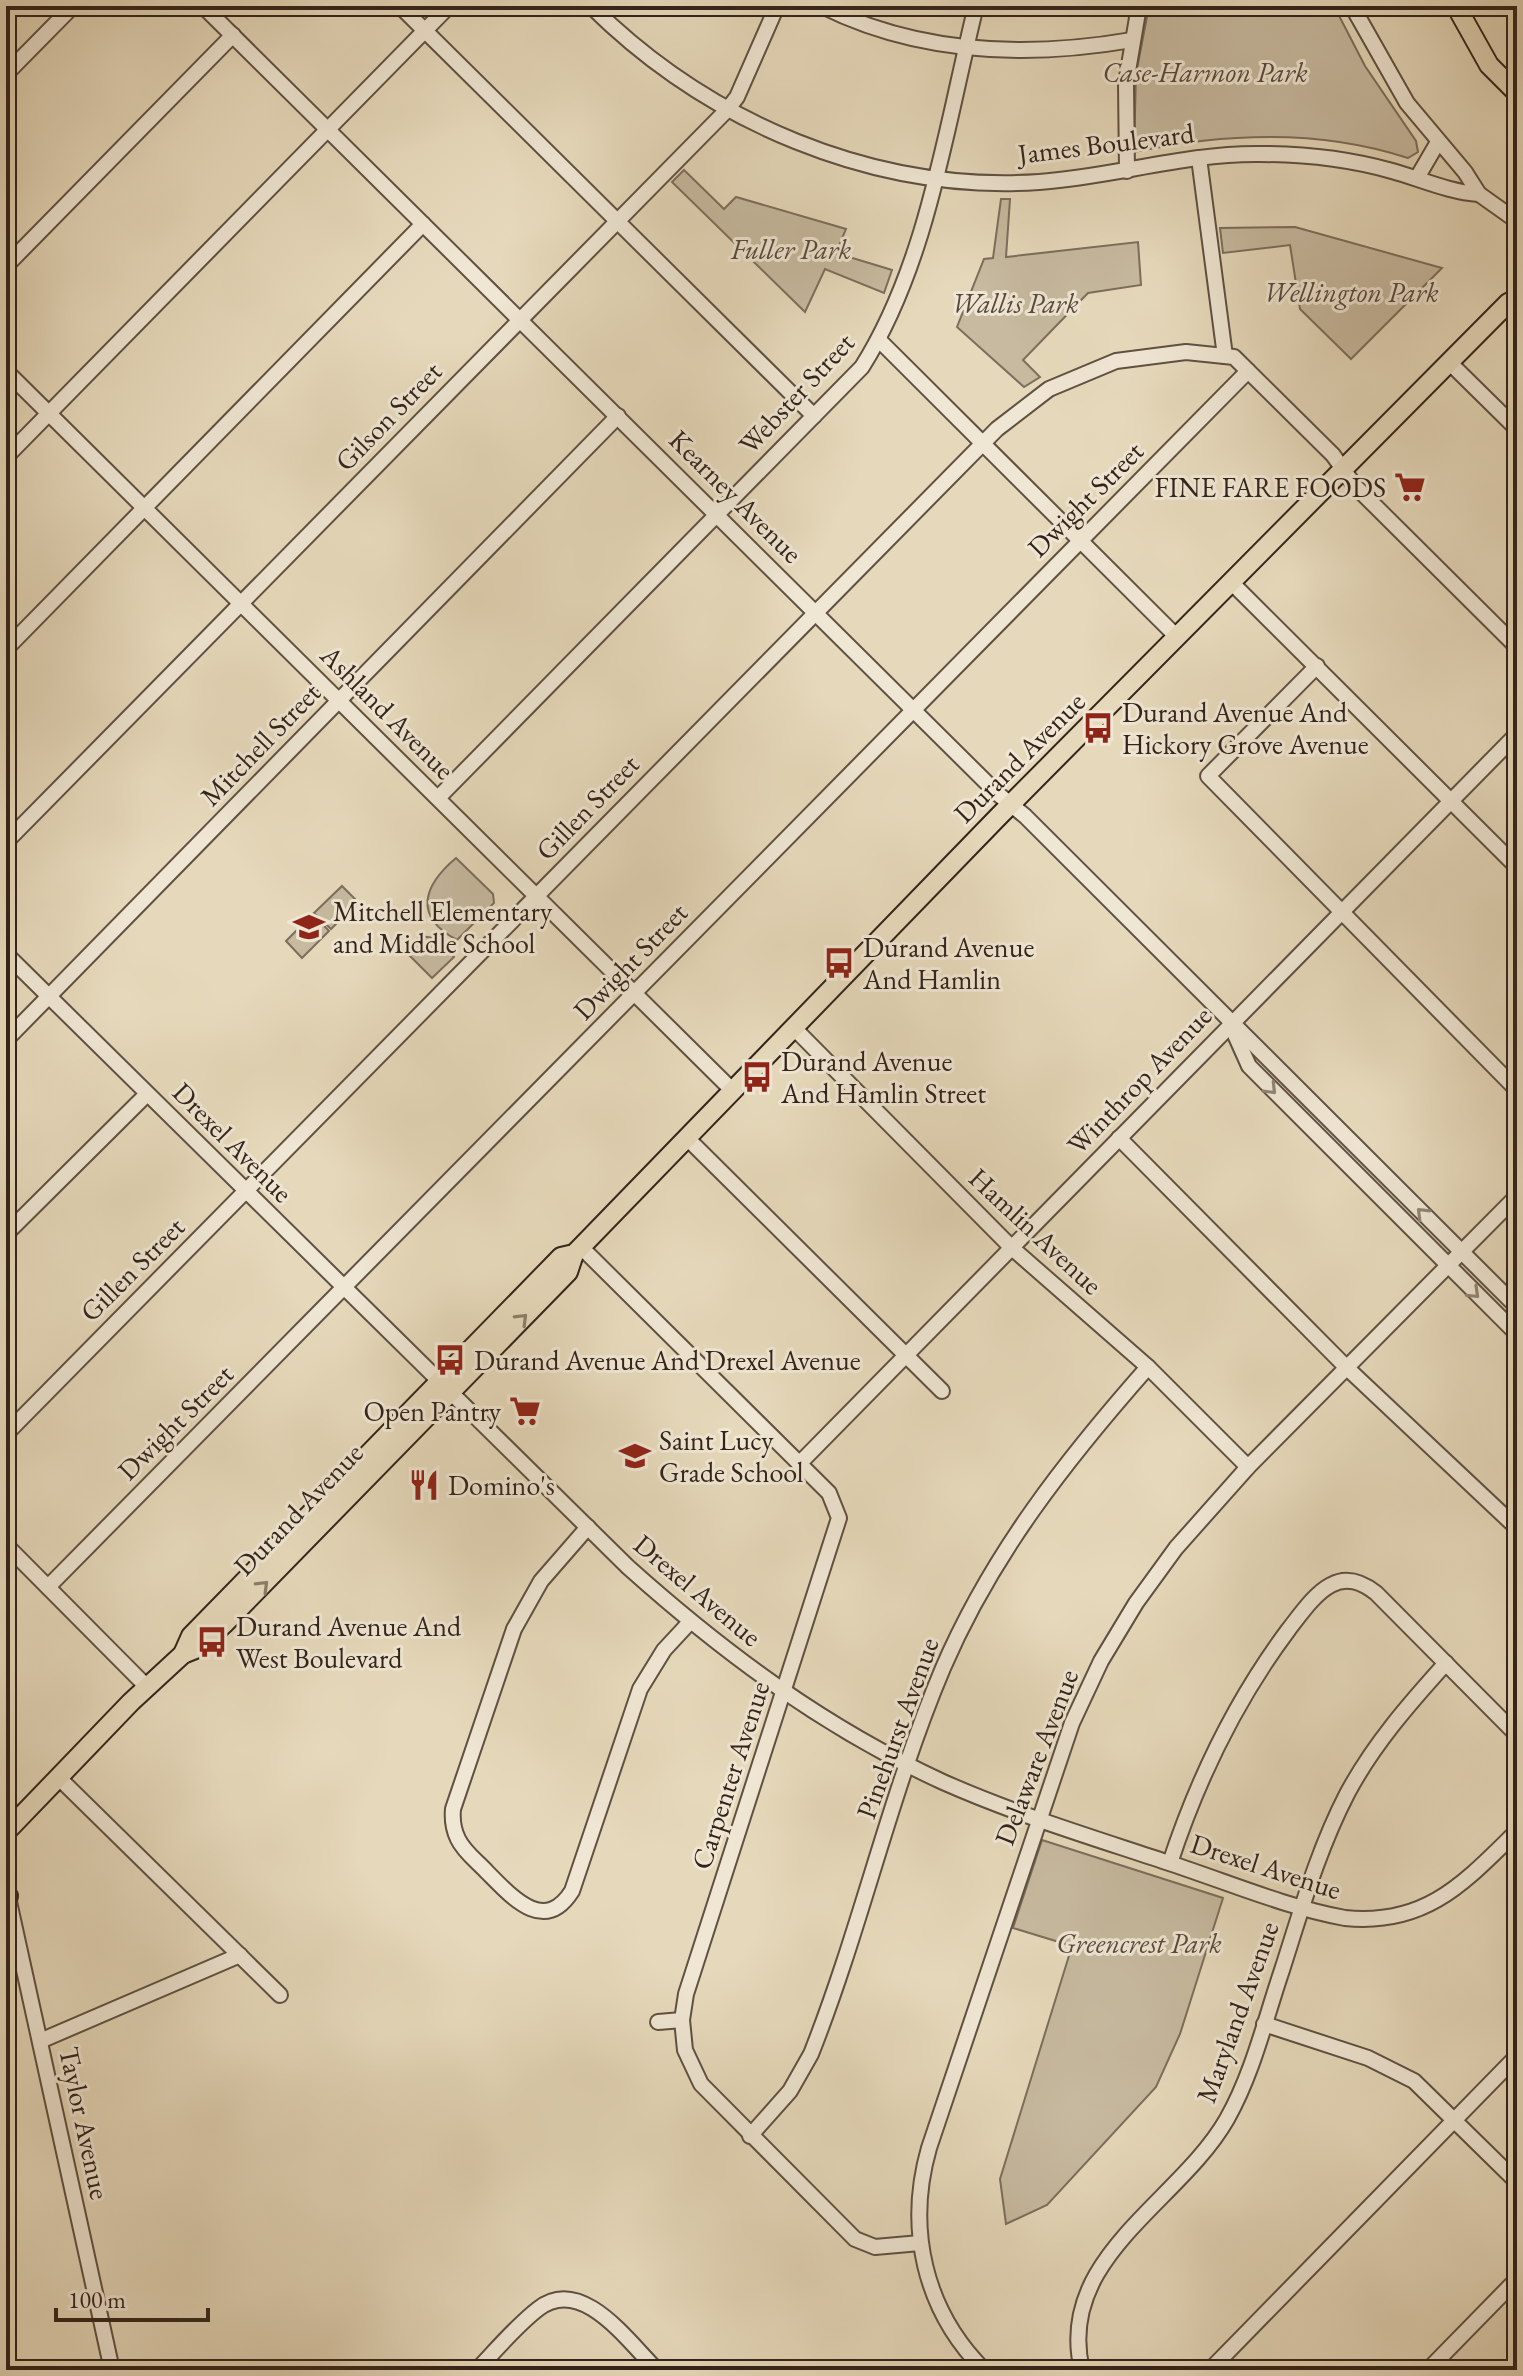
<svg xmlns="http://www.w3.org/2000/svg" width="1523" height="2376" viewBox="0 0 1523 2376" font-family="'EB Garamond',serif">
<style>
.green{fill:#c7baa0;stroke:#7c6e5d;stroke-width:2}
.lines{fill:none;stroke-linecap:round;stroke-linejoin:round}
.minor-casing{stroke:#5f5042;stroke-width:18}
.major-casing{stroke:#32231a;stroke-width:22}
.minor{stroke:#efe6d3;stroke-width:14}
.major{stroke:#e6d9bb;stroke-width:18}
.oneway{stroke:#908476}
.oneway2{stroke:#8c7e6a}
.labels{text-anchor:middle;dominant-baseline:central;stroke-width:6;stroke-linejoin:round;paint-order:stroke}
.park-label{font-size:28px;font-style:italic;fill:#57493c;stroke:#efe6d3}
.street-label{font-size:28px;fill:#32231a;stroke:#efe6d3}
.poi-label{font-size:28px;fill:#32231a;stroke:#efe6d3;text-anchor:start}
</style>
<rect width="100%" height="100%" fill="#e6d9bb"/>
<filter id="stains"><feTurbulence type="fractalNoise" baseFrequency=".0025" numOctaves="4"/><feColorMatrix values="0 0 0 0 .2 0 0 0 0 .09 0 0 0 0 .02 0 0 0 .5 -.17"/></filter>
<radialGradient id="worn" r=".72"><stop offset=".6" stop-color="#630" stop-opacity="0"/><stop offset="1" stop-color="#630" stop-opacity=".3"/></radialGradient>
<g class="green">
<path d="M 1149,6 L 1334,6 L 1365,66 L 1416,141 L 1418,152 L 1408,158 C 1320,129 1224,133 1134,152 L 1136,74 Z"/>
<polygon points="684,170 724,209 736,197 846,229 836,253 892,270 884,293 825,269 805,312 672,182"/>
<polygon points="1001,199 1010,199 1006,257 1138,242 1141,285 1088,293 1023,360 1040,377 1024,387 957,327 984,259 993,258"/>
<polygon points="1295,227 1442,268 1351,359 1300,309 1290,245 1223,253 1220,228"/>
<path d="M 456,858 L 493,894 L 494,903 L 457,940 C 412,916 424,885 456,858 Z"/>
<polygon points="342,886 358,902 331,929 314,913"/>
<polygon points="313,914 329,931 302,958 286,941"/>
<polygon points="421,936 439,939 454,957 432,978 404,950"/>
<polygon points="1042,1840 1223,1898 1180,2034 1156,2087 1047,2205 1006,2224 1000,2179 1072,1946 1013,1928"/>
</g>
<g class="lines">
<defs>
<g id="minor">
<polyline points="203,6 998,794 1025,816 1517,1307"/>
<polyline points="400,6 814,416"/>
<path d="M 591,6 C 708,122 873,193 1039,182 C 1113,177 1186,153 1260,154 C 1304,154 1349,159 1392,171 C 1421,179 1449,192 1479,194"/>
<path d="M 822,6 C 918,54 1027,58 1132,40"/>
<polyline points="1352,6 1407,103 1465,172 1479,194 1517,221"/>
<polyline points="6,74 73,6"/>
<polyline points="1199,158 1225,356"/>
<polyline points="1127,171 1126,83 1139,6"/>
<polyline points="1417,178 1438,142"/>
<polyline points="6,266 233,35"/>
<polyline points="879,340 1177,637"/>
<polyline points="1449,362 1517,429"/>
<polyline points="6,371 732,1090"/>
<polyline points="6,457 449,6"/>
<polyline points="1231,582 1517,867"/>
<polyline points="6,649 423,224"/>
<polyline points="1317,666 1208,776 1517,1090"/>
<path d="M 438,798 L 862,367 C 928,262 946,126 976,6"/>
<polyline points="6,842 727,110 737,97 777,6"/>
<path d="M 6,954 L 628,1567 C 724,1653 825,1728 943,1782 C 1015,1814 1091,1837 1166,1862 C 1225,1881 1285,1907 1345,1918 C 1426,1926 1464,1883 1517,1831"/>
<polyline points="793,1027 1012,1248 1148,1367 1248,1467"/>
<polyline points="1232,1028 1249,1066 1517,1334"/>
<polyline points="6,1040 618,416"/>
<polyline points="687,1138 942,1391"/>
<polyline points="1119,1138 1347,1368 1517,1528"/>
<polyline points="6,1234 147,1094"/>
<polyline points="581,1247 829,1493 839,1518 686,1994 682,2020 685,2050 701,2084 855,2239 875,2247 920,2243"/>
<polyline points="6,1434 997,429 1049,389 1116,361 1186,352 1234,357 1333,455 1355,486 1517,647"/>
<polyline points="799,1464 1517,734"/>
<path d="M 588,1527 L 541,1581 L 514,1629 L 453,1809 C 452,1820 453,1829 458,1839 C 464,1852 478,1862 487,1872 C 511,1896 544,1935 572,1891 L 640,1689 L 664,1650 L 690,1622"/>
<polyline points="6,1545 147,1687"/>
<polyline points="48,1587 1248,371"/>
<polyline points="59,1778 280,1995"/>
<path d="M 1170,1863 C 1198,1778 1235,1701 1289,1629 C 1300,1615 1315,1593 1331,1585 C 1347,1576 1362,1582 1376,1593 L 1517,1735"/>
<polyline points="6,1888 112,2370"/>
<polyline points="658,2022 682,2020"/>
<polyline points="1264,2024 1368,2058 1414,2081 1517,2182"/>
<polyline points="40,2041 240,1955"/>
<path d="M 750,2136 L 790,2091 L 811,2054 C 861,1928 890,1793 943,1668 C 992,1554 1066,1460 1148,1367"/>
<path d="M 477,2370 C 496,2350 516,2326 538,2309 C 582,2274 629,2343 657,2370"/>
<path d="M 984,2370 C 924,2310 906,2228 929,2148 L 1072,1723 L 1101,1661 L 1136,1603 L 1176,1548 L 1248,1467 L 1517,1196"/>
<path d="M 1082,2370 C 1055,2258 1179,2203 1227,2119 C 1253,2073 1265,2020 1282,1970 C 1301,1911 1318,1850 1347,1794 C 1373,1745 1409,1704 1446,1663"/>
<polyline points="1210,2370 1517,2056"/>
<polyline points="1428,2370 1517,2279"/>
</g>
<g id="major">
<polyline points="1456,6 1489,65 1517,93"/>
<polyline points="183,1654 191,1636 561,1257 574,1254 581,1247 999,816 1508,303 1517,298"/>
<polyline points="6,1832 131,1702 183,1654 198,1648 224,1624 568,1272 574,1254"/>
<polyline points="6,1894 8,1896"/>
</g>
</defs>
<use href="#minor" class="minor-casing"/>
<use href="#major" class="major-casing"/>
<use href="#minor" class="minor"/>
<use href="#major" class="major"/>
</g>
<defs><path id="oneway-chevron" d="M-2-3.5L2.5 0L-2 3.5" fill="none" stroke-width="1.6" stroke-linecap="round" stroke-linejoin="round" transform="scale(2)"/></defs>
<g class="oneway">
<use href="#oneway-chevron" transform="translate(1271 1089) rotate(46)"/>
<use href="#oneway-chevron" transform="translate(1422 1213) rotate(-135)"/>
<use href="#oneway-chevron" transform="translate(1474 1293) rotate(44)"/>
</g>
<g class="oneway2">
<use href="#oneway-chevron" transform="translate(522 1319) rotate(-45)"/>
<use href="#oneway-chevron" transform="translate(263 1586) rotate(-45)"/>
</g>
<defs>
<symbol id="supermarket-bare" viewBox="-9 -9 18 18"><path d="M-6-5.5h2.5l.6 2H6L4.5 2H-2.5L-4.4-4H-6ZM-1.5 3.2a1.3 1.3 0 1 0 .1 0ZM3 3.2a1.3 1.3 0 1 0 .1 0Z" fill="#8f2418" stroke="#efe6d3" stroke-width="2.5" paint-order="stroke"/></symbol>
<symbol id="bus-bare" viewBox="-9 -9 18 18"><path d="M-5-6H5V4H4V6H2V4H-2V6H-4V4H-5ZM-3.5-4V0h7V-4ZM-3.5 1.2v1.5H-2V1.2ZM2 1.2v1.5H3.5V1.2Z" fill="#8f2418" stroke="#efe6d3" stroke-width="2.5" paint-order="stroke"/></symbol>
<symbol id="school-bare" viewBox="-9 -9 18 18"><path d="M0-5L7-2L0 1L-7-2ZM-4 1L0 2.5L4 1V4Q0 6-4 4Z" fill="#8f2418" stroke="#efe6d3" stroke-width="2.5" paint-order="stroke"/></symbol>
<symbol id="restaurant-bare" viewBox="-9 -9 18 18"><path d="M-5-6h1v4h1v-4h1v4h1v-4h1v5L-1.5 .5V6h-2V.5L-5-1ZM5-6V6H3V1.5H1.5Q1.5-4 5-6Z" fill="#8f2418" stroke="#efe6d3" stroke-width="2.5" paint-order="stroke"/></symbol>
</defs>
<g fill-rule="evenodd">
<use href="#supermarket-bare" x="1388" y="465" width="44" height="44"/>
<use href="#bus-bare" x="1076" y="706" width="44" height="44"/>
<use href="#school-bare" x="287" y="905" width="44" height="44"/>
<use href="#bus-bare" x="817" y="941" width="44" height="44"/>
<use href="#bus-bare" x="735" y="1055" width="44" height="44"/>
<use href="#bus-bare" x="428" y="1338" width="44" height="44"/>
<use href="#supermarket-bare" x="503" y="1389" width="44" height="44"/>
<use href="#school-bare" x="613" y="1434" width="44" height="44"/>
<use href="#restaurant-bare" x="402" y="1463" width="44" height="44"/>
<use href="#bus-bare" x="190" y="1620" width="44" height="44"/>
</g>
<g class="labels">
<g class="park-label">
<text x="1205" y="72">Case-Harmon Park</text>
<text x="791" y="249">Fuller Park</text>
<text x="1351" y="292">Wellington Park</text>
<text x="1015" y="303">Wallis Park</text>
<text x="1139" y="1943">Greencrest Park</text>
</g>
<g class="street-label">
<text transform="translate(1106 143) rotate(-7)">James Boulevard</text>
<text transform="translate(796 393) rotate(-47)">Webster Street</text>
<text transform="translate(388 416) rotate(-46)">Gilson Street</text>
<text transform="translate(736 496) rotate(45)">Kearney Avenue</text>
<text transform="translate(1085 499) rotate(-45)">Dwight Street</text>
<text transform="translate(388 712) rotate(45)">Ashland Avenue</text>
<text transform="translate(260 744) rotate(-46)">Mitchell Street</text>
<text transform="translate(1019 757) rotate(-45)">Durand Avenue</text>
<text transform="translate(587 807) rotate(-46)">Gillen Street</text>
<text transform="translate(630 961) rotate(-46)">Dwight Street</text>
<text transform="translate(1139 1080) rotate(-46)">Winthrop Avenue</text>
<text transform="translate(233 1142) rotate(45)">Drexel Avenue</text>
<text transform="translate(1036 1231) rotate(43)">Hamlin Avenue</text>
<text transform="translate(132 1269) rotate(-45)">Gillen Street</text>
<text transform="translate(175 1422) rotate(-45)">Dwight Street</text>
<text transform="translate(298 1509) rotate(-46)">Durand Avenue</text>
<text transform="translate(698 1590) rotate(40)">Drexel Avenue</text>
<text transform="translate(897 1728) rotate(-70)">Pinehurst Avenue</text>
<text transform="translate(1036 1757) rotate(-69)">Delaware Avenue</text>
<text transform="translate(730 1775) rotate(-72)">Carpenter Avenue</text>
<text transform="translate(1266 1866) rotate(18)">Drexel Avenue</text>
<text transform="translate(1237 2012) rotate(-70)">Maryland Avenue</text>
<text transform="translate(85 2123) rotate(78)">Taylor Avenue</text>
</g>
<g class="poi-label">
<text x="1386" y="487" text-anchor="end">FINE FARE FOODS</text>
<text x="1122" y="712">Durand Avenue And<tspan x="1122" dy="32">Hickory Grove Avenue</tspan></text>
<text x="333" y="911">Mitchell Elementary<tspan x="333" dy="32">and Middle School</tspan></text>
<text x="863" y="947">Durand Avenue<tspan x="863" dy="32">And Hamlin</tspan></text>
<text x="781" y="1061">Durand Avenue<tspan x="781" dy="32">And Hamlin Street</tspan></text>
<text x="474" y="1360">Durand Avenue And Drexel Avenue</text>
<text x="501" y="1411" text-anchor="end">Open Pantry</text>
<text x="659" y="1440">Saint Lucy<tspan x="659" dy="32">Grade School</tspan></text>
<text x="448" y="1485">Domino's</text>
<text x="236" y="1626">Durand Avenue And<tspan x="236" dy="32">West Boulevard</tspan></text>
</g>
</g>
<rect width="1523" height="2376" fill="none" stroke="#e6d9bb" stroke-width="32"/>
<rect x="8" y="8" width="1507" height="2360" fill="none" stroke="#32231a" stroke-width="4"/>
<rect x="16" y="16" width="1491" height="2344" fill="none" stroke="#32231a" stroke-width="2"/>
<path d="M56 2308v12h152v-12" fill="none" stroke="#32231a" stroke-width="4"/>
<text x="68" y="2308" font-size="24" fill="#32231a" stroke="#efe6d3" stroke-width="6" paint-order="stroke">100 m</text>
<rect width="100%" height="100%" filter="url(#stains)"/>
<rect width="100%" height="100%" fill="url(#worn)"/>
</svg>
